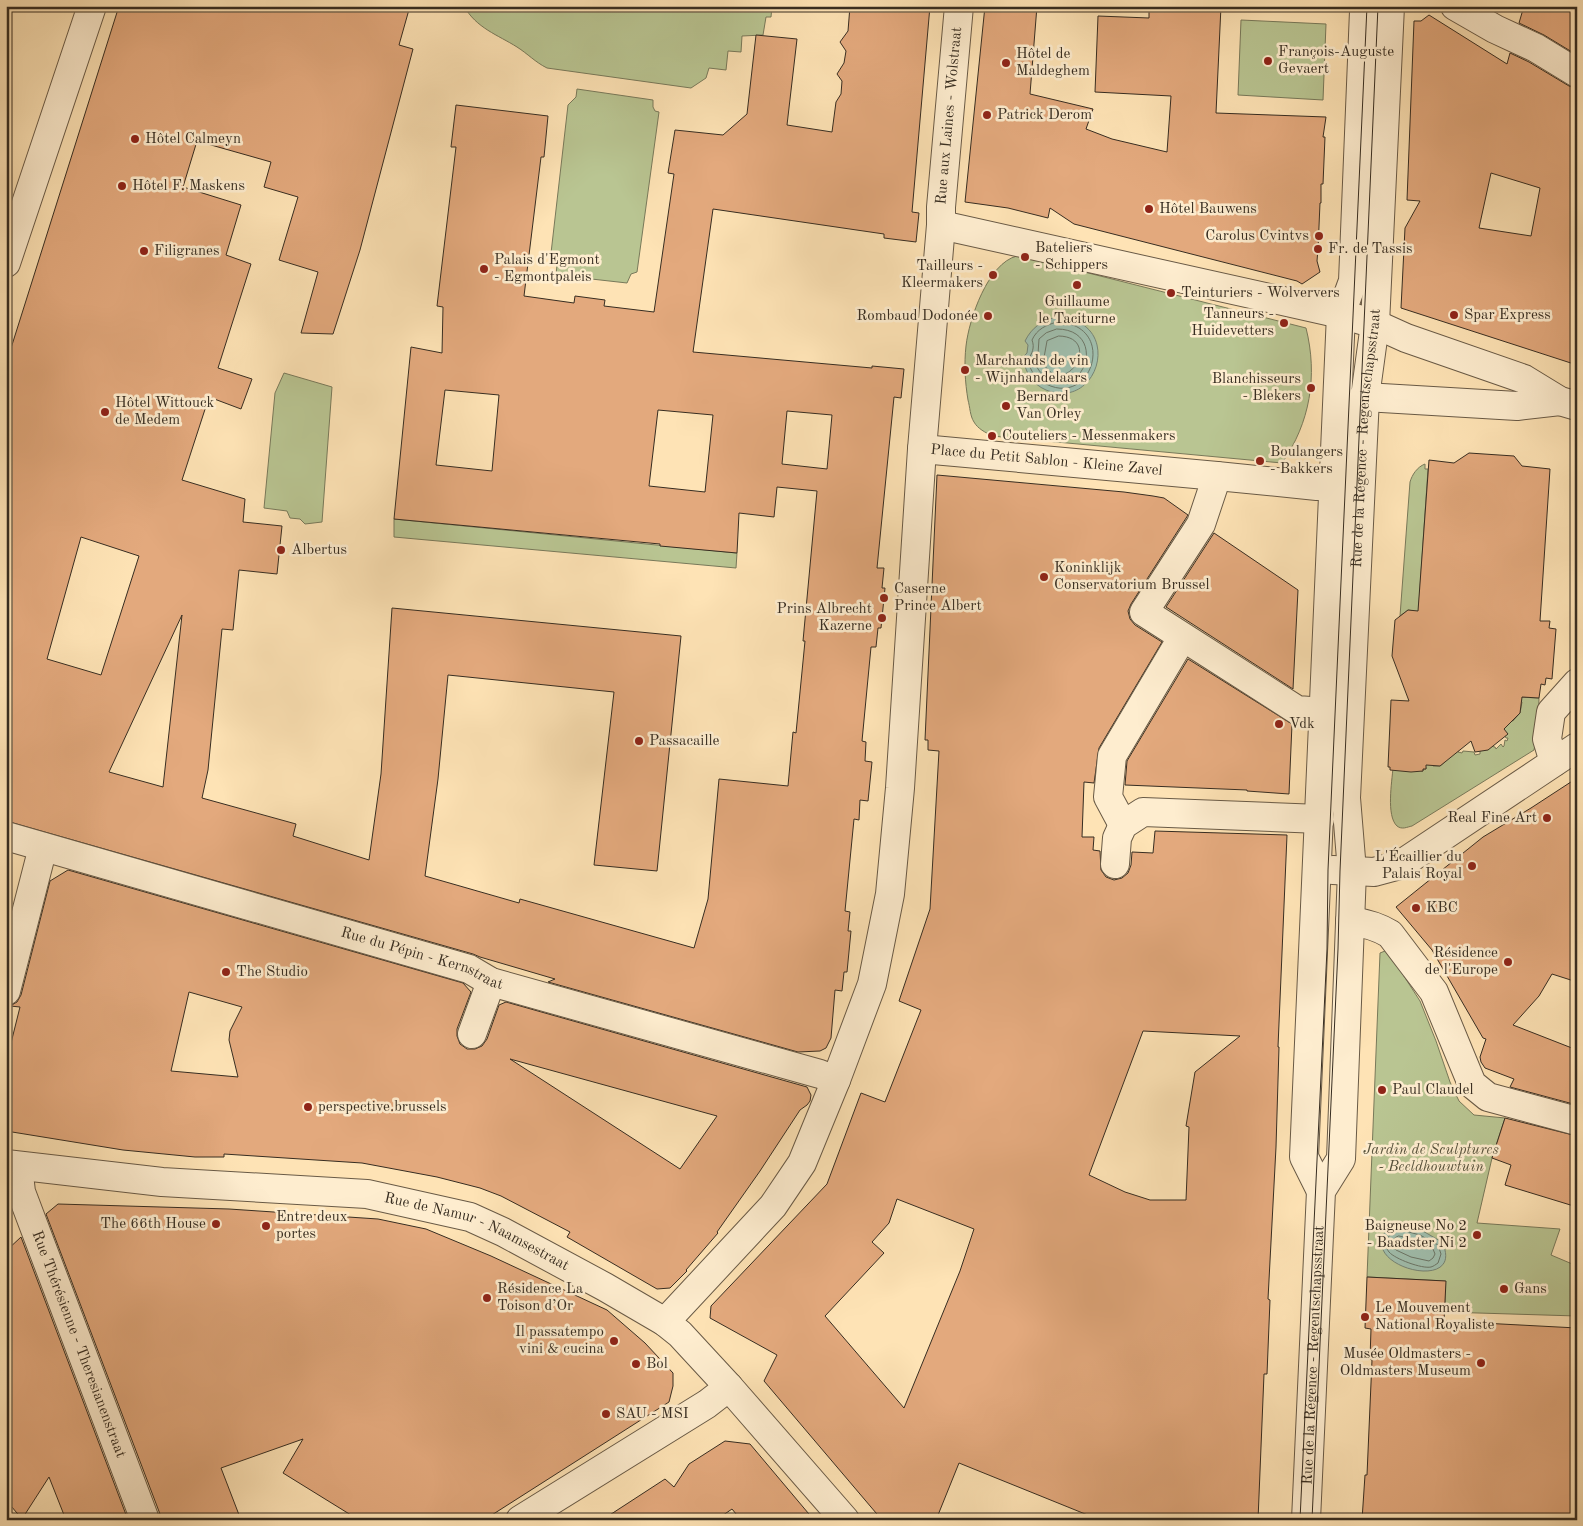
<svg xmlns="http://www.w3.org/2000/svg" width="1583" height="1526" viewBox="0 0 1583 1526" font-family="'Old Standard TT',serif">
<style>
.green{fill:#b9c592;stroke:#78795a}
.water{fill:#a0bead;stroke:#768475}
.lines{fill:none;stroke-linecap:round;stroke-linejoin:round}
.shore{stroke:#6c7667;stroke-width:1}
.building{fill:#e3a97d;stroke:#372d21;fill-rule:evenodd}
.minor-casing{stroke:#695a46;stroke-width:30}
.minor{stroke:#feedcf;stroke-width:28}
.tram{stroke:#372d21;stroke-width:1}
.poi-dot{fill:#8f2418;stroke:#feedcf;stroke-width:2}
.labels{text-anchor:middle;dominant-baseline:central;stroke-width:5;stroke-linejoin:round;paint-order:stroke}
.poi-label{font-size:15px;fill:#372d21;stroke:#feedcf;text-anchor:start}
.street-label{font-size:15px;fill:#372d21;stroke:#feedcf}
.park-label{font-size:15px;font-style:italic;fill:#58533d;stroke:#feedcf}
</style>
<rect width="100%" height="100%" fill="#fee3b5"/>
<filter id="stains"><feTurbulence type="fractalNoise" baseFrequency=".004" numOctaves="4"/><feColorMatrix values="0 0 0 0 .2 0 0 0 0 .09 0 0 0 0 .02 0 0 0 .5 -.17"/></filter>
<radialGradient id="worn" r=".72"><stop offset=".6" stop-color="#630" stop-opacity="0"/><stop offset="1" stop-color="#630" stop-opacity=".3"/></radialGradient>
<g class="green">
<path d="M 464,6 L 772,6 L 771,17 L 766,17 L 763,35 L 742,36 L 741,52 L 728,51 L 726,70 L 709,68 L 706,78 L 691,88 L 547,68 C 535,62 528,54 517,47 C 498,35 476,28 464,6 Z"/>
<polygon points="1241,20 1326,24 1323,100 1238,95"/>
<polygon points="577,89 653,100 653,107 655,111 659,112 637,272 631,274 627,283 556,275 557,265 550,262 568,105 576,97"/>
<path d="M 1017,256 L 1025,257 L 1306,328 C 1318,376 1310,423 1282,463 L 992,436 C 985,432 978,429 974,422 C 970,416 970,407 968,400 C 965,382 964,364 966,346 C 969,319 988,263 1017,256 Z"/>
<polygon points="284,373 332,387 322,522 305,524 300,519 290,518 287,511 264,508 275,393"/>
<path d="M 1425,464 L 1425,469 L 1428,469 L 1418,618 L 1414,611 L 1408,610 L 1400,616 L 1410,482 C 1412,475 1417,467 1425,464 Z"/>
<polygon points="394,519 737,553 736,568 394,537"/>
<path d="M 1517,697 L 1539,698 L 1538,730 L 1534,750 L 1412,826 C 1407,827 1402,830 1397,826 C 1386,816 1392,781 1393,768 L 1421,769 L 1421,771 L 1423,771 L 1423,769 L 1426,769 L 1426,767 L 1423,767 L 1429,760 L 1433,766 L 1440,766 L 1445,762 L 1446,756 L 1459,749 L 1458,752 L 1462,753 L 1463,751 L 1474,752 L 1475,755 L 1480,754 L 1480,751 L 1490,746 L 1495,747 L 1496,749 L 1501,744 L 1503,747 L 1504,746 L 1505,740 L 1507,741 L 1508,738 L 1506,738 L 1503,732 L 1503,719 L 1513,721 L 1520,713 L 1522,702 Z"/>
<polygon points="1385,951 1391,956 1420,1001 1436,1041 1450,1082 1459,1101 1474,1115 1505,1118 1492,1158 1477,1223 1560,1229 1551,1255 1577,1266 1577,1316 1445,1312 1445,1281 1367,1277 1380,953"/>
</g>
<g class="water">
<path d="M 1056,317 C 1125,319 1100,412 1046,390 C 1032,384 1025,372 1023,357 L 1027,353 L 1028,345 L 1025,341 C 1032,327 1042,321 1056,317 Z"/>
<path d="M 1399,1224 L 1421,1230 L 1442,1242 C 1465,1290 1374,1271 1382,1239 C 1384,1230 1391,1227 1399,1224 Z"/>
</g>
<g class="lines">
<g class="shore">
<path d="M 1057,322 C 1118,324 1093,408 1046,384 C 1036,379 1030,371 1028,360 C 1032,353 1035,348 1032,340 C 1037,329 1046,325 1057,322 Z"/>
<path d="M 1057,329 C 1106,329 1087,397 1050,379 C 1043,376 1037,370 1035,362 L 1038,354 L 1039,339 L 1046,333 Z"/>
<path d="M 1059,336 C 1104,337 1065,401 1043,363 L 1047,341 Z"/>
<path d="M 1401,1230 L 1420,1235 L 1438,1245 L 1441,1254 L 1438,1263 C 1435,1265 1434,1266 1431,1267 C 1422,1269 1395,1259 1389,1252 C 1381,1242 1390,1231 1401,1230 Z"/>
<polygon points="1399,1236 1417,1240 1433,1249 1435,1254 1433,1258 1429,1261 1411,1257 1396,1250 1393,1242 1395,1238"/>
</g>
</g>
<g class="building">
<path d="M 119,6 L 410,6 L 399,45 L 413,49 L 360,250 L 333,334 L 301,333 L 318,272 L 279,260 L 298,197 L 264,187 L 271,162 L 197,141 L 183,187 L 241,205 L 226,255 L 251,264 L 218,368 L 252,379 L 241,409 L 209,397 L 182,480 L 245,499 L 243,522 L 282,526 L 277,574 L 239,570 L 233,630 L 222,629 L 208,770 L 202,798 L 296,824 L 293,836 L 369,860 L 381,774 L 392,608 L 681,636 L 657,871 L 594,865 L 614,692 L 448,675 L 438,779 L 425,876 L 519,903 L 520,899 L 694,948 L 708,899 L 719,779 L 788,786 L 793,732 L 796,733 L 805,641 L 803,641 L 817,491 L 777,487 L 774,517 L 739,513 L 737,553 L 660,546 L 660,544 L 394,519 L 411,347 L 442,353 L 443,307 L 437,306 L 456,147 L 451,147 L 456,105 L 548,116 L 544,157 L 541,157 L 524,296 L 574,303 L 575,296 L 605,300 L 604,306 L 654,312 L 674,174 L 668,173 L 675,130 L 723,135 L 747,114 L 756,35 L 797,39 L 787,125 L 832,132 L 836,102 L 841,94 L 842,81 L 837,74 L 844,63 L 846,51 L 840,42 L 848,31 L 850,6 L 930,6 L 912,212 L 919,213 L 916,242 L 884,238 L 884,234 L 713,209 L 693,352 L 872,368 L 872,366 L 904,369 L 901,398 L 894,397 L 877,568 L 884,568 L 882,588 L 885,588 L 881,628 L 878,628 L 876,647 L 871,647 L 862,741 L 866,742 L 865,761 L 872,762 L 868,801 L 860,800 L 859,820 L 854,819 L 845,911 L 850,912 L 848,931 L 851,931 L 847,972 L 844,972 L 842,991 L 835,990 L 831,1038 L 826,1048 L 820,1051 L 798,1052 L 548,982 L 555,979 L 480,957 L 473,954 L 6,821 L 6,364 ZM 445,390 L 499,395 L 492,471 L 436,465 ZM 658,410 L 713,415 L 705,492 L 649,486 ZM 787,411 L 832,415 L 827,469 L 782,464 ZM 81,537 L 139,556 L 101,675 L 47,659 ZM 182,615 L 163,787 L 109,772 Z"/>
<polygon points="985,6 1037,6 1030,94 1093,109 1086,129 1112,139 1167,152 1171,96 1095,92 1098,16 1149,18 1149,6 1221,6 1216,113 1326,117 1323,137 1325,137 1323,184 1321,184 1321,203 1320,203 1318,249 1317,261 1320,272 1302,284 1297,281 1074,224 1050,208 1048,218 1008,208 965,202"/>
<polygon points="1524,6 1577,6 1577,55 1544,35 1519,23"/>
<path d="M 1429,15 L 1507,64 L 1510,53 L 1529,62 L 1569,86 L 1577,89 L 1577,365 L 1401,308 L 1405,228 L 1420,201 L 1407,200 L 1414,21 L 1421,21 ZM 1491,173 L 1540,188 L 1531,236 L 1479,228 Z"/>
<polygon points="1469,453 1514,456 1522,466 1550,469 1540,621 1550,621 1549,628 1556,629 1552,679 1546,678 1545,685 1541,684 1539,698 1522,697 1520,713 1504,729 1508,734 1488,750 1475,752 1471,741 1440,766 1426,765 1426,769 1423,769 1423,771 1411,772 1390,770 1390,767 1388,767 1391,700 1409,701 1392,656 1395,620 1408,610 1418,611 1429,460 1454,463"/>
<path d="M 937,475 L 1124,492 L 1153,496 L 1164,498 L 1188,515 L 1131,604 L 1128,611 L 1130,619 L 1135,625 L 1162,642 L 1099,748 L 1094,783 L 1084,782 L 1082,837 L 1094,837 L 1093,850 L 1100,851 L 1101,870 L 1106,877 L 1114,880 L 1122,878 L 1128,873 L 1131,865 L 1132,852 L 1153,853 L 1155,831 L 1287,835 L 1278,1047 L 1279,1047 L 1276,1147 L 1268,1299 L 1270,1300 L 1267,1374 L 1264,1374 L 1258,1520 L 1100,1520 L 959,1463 L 936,1520 L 882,1520 L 764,1381 L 777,1355 L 710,1318 L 711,1306 L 827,1184 L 861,1093 L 885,1102 L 921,1010 L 899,1001 L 930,909 L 939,751 L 928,750 L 928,740 L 925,740 ZM 1143,1031 L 1240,1036 L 1195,1072 L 1186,1126 L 1189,1127 L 1186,1200 L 1150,1200 L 1125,1192 L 1089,1175 ZM 897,1199 L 974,1229 L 960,1271 L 904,1408 L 825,1316 L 884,1253 L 872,1242 L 889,1223 Z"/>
<polygon points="1214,533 1298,590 1293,689 1166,607"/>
<polygon points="1188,659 1292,724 1289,794 1247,791 1247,790 1125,785 1127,761"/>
<polygon points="1577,778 1577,982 1552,974 1539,996 1513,1025 1577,1050 1577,1105 1510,1087 1514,1079 1485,1068 1481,1062 1480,1057 1486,1039 1483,1038 1432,950 1396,907 1483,837 1531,808"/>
<path d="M 68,870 L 463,983 L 471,992 L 457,1029 L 457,1036 L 460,1044 L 467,1049 L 475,1049 L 482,1046 L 487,1039 L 499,1005 L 506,1002 L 807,1087 L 811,1095 L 810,1101 L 807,1105 L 800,1110 L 760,1171 L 717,1232 L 718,1233 L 686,1270 L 687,1271 L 670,1288 L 657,1289 L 567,1237 L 570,1232 L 501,1196 L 480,1188 L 437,1177 L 362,1163 L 224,1154 L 224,1157 L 195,1157 L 123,1150 L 6,1131 L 6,1063 L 20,1007 L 10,1006 L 17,1002 L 21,995 L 50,881 ZM 189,992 L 242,1007 L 230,1031 L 229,1040 L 238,1077 L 171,1071 ZM 510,1059 L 717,1116 L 680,1169 Z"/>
<polygon points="1505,1118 1577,1136 1577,1207 1505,1185 1511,1165 1492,1158"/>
<polygon points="58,1204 229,1209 378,1219 426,1229 491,1256 607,1310 645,1343 673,1373 673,1386 669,1402 484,1520 359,1520 283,1473 303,1439 221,1468 241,1520 160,1520 160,1514 46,1214"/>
<polygon points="21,1237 128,1520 66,1520 49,1477 22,1519 6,1500 6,1251"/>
<polygon points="1367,1277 1446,1281 1444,1321 1577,1328 1577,1520 1362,1520 1365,1475 1367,1475 1372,1360 1370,1359 1371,1329 1365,1328"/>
<polygon points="725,1441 750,1444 814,1520 741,1520 732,1509 716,1520 602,1520 665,1479 674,1487 689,1464"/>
</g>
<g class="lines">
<defs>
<g id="minor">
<polyline points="1455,6 1495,29 1536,48 1577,73"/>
<polyline points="941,225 1341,314 1375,324 1406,338 1524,379 1560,401 1577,406"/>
<polyline points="6,263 92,6"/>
<polyline points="1351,407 1365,397 1517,406 1560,401"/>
<path id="s1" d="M 922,449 L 1217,476 L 1317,486 L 1352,486"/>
<polyline points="1217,476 1201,524 1144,612 1297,710 1323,712"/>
<polyline points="1554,762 1547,739 1551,712 1577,683"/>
<polyline points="1123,825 1108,797 1112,756 1182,638"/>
<path id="s2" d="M 6,836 L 469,969 L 491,982 L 820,1074 L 836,1080"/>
<polyline points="1115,864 1117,838 1123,825 1143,812 1320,819"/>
<polyline points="1333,870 1374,872 1400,865 1577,747"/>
<path d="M 1350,921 C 1365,923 1377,926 1390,934 L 1434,992 L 1472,1084 L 1488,1097 L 1577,1121"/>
<polyline points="6,991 43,847"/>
<polyline points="472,1034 491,982"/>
<path id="s3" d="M 6,1164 L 162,1182 L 367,1194 L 470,1217 L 503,1232 L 605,1287 L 665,1322 L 680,1334 L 729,1387 L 845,1520"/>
<path id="s4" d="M 18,1166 L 21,1192 L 145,1520"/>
<polyline points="1321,1191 1304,1157 1341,314 1353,281 1364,11 1363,6"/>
<path id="s5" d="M 665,1322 L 773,1206 L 802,1163 L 836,1080 L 872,984 L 890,894 L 900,788 L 922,449 L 941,225 L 941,207 L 959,6"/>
<polyline points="520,1520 707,1404 729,1387"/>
<path id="s6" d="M 1306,1520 L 1321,1191 L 1341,1159 L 1352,871 L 1346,798 L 1365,397 L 1375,324 L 1390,6"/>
</g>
</defs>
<use href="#minor" class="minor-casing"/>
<use href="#minor" class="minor"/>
<g class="tram">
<polyline points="1300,1520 1327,949 1328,870 1367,6"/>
<polyline points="1312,1520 1338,949 1340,871 1378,6"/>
</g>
</g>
<g class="poi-dot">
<circle cx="1268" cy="61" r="5"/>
<circle cx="1006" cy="63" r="5"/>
<circle cx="987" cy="115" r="5"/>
<circle cx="135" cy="139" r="5"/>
<circle cx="122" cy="186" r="5"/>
<circle cx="1149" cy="209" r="5"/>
<circle cx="1319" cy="236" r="5"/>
<circle cx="1318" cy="249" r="5"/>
<circle cx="144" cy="251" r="5"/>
<circle cx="1025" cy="257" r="5"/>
<circle cx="484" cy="269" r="5"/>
<circle cx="993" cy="275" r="5"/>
<circle cx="1077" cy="285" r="5"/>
<circle cx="1171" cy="293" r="5"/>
<circle cx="1454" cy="315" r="5"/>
<circle cx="988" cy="316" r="5"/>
<circle cx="1284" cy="323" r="5"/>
<circle cx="965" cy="370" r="5"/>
<circle cx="1311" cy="388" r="5"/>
<circle cx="1006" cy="406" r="5"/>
<circle cx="105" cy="412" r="5"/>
<circle cx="992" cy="436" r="5"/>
<circle cx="1260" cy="461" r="5"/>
<circle cx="281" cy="550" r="5"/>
<circle cx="1044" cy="577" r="5"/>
<circle cx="884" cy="598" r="5"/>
<circle cx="882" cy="618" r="5"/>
<circle cx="1279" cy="724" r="5"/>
<circle cx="639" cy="741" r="5"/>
<circle cx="1547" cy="818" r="5"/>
<circle cx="1472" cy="866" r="5"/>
<circle cx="1416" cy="908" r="5"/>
<circle cx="1508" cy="962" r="5"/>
<circle cx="226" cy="972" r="5"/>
<circle cx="1382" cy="1090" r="5"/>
<circle cx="308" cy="1107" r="5"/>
<circle cx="216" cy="1224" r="5"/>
<circle cx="266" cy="1226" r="5"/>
<circle cx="1477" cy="1235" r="5"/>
<circle cx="1504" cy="1289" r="5"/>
<circle cx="487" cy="1298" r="5"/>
<circle cx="1365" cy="1317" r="5"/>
<circle cx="614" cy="1341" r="5"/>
<circle cx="1481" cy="1363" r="5"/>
<circle cx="636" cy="1364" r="5"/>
<circle cx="606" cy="1414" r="5"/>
</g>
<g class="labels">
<g class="poi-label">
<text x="1278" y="52">François-Auguste<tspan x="1278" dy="17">Gevaert</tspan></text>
<text x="1016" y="54">Hôtel de<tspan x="1016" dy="17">Maldeghem</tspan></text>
<text x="997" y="115">Patrick Derom</text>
<text x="145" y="139">Hôtel Calmeyn</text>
<text x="132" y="186">Hôtel F. Maskens</text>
<text x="1159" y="209">Hôtel Bauwens</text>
<text x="1309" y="236" text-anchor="end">Carolus Cvintvs</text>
<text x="1035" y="248">Bateliers<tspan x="1035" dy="17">- Schippers</tspan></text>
<text x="1328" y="249">Fr. de Tassis</text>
<text x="154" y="251">Filigranes</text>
<text x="494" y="260">Palais d'Egmont<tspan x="494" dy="17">- Egmontpaleis</tspan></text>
<text x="983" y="266" text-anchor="end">Tailleurs -<tspan x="983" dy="17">Kleermakers</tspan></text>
<text x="1181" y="293">Teinturiers - Wolververs</text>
<text x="1077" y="302" text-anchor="middle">Guillaume<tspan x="1077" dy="17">le Taciturne</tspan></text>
<text x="1274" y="314" text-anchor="end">Tanneurs -<tspan x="1274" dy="17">Huidevetters</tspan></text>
<text x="1464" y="315">Spar Express</text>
<text x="978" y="316" text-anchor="end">Rombaud Dodonée</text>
<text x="975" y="361">Marchands de vin<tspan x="975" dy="17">- Wijnhandelaars</tspan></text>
<text x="1301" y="379" text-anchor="end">Blanchisseurs<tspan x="1301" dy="17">- Blekers</tspan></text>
<text x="1016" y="397">Bernard<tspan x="1016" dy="17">Van Orley</tspan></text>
<text x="115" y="403">Hôtel Wittouck<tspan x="115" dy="17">de Medem</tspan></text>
<text x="1002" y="436">Couteliers - Messenmakers</text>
<text x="1270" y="452">Boulangers<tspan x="1270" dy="17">- Bakkers</tspan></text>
<text x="291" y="550">Albertus</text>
<text x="1054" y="568">Koninklijk<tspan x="1054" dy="17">Conservatorium Brussel</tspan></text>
<text x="894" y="589">Caserne<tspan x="894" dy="17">Prince Albert</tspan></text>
<text x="872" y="609" text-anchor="end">Prins Albrecht<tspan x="872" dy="17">Kazerne</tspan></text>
<text x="1289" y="724">Vdk</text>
<text x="649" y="741">Passacaille</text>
<text x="1537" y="818" text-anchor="end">Real Fine Art</text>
<text x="1462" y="857" text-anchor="end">L'Écaillier du<tspan x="1462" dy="17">Palais Royal</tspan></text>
<text x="1426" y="908">KBC</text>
<text x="1498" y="953" text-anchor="end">Résidence<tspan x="1498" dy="17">de l'Europe</tspan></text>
<text x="236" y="972">The Studio</text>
<text x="1392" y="1090">Paul Claudel</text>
<text x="318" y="1107">perspective.brussels</text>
<text x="276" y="1217">Entre deux<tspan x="276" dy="17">portes</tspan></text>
<text x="206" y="1224" text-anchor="end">The 66th House</text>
<text x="1467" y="1226" text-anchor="end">Baigneuse No 2<tspan x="1467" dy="17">- Baadster Ni 2</tspan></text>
<text x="497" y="1289">Résidence La<tspan x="497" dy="17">Toison d’Or</tspan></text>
<text x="1514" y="1289">Gans</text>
<text x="1375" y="1308">Le Mouvement<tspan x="1375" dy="17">National Royaliste</tspan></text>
<text x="604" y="1332" text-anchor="end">Il passatempo<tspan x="604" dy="17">vini &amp; cucina</tspan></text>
<text x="1471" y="1354" text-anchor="end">Musée Oldmasters -<tspan x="1471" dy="17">Oldmasters Museum</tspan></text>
<text x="646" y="1364">Bol</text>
<text x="616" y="1414">SAU - MSI</text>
</g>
<g class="street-label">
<text stroke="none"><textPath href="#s5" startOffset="1275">Rue aux Laines - Wolstraat</textPath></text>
<text stroke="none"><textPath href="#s6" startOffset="1089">Rue de la Régence - Regentschapsstraat</textPath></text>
<text stroke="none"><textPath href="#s1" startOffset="125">Place du Petit Sablon - Kleine Zavel</textPath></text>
<text stroke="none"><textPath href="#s2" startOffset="434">Rue du Pépin - Kernstraat</textPath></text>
<text stroke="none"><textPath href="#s3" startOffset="479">Rue de Namur - Naamsestraat</textPath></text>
<text stroke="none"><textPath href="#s4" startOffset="189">Rue Thérésienne - Theresianenstraat</textPath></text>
<text stroke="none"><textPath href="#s6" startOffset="165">Rue de la Régence - Regentschapsstraat</textPath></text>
</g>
<g class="park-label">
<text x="1431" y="1150">Jardin de Sculptures<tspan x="1431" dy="17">- Beeldhouwtuin</tspan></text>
</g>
</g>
<rect width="1583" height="1526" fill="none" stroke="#fee3b5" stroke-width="25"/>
<rect x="8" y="8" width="1568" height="1511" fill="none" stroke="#372d21" stroke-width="2.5"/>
<rect x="12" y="12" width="1558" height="1501" fill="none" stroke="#372d21"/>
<rect width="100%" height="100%" filter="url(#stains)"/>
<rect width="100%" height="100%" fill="url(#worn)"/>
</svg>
